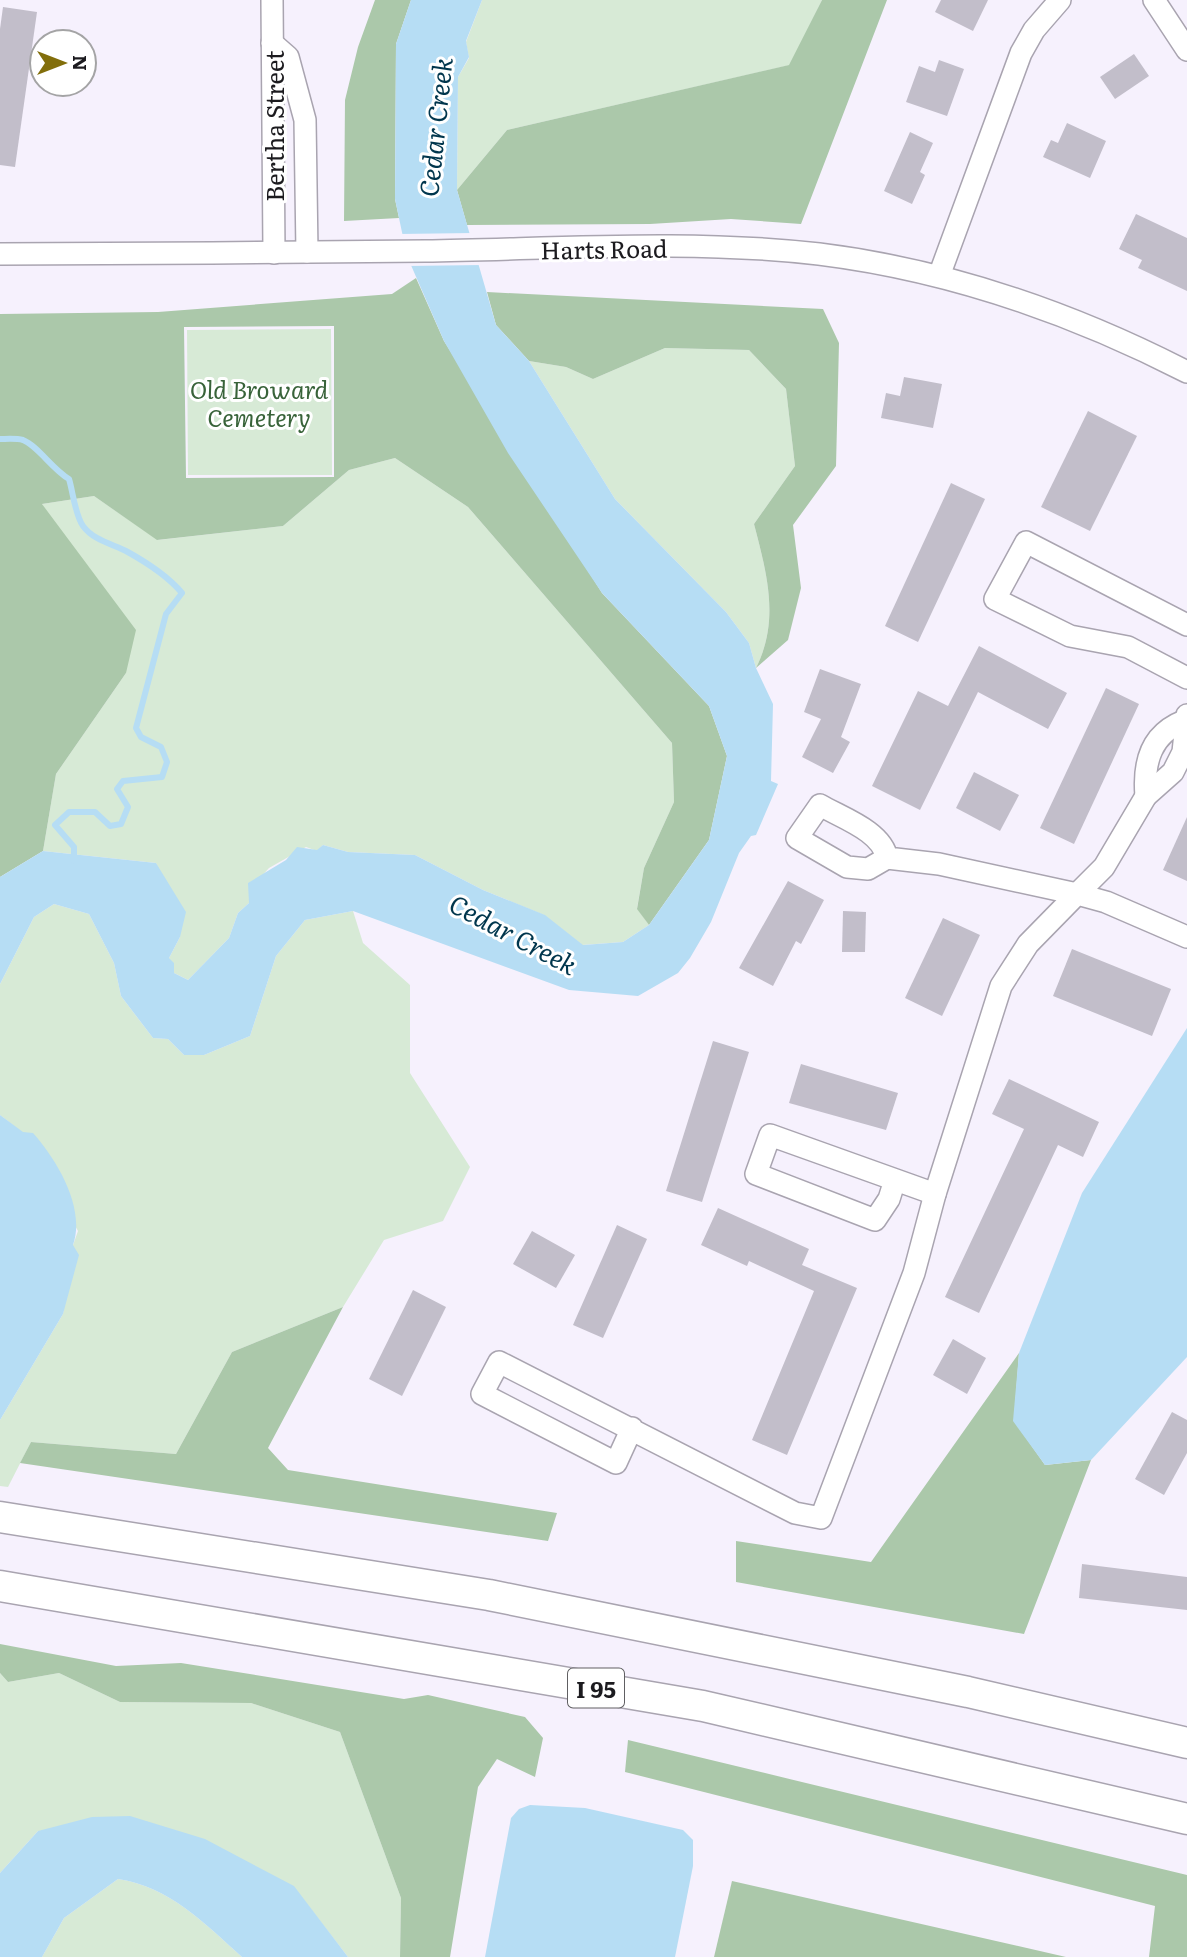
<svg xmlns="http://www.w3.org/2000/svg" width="1187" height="1957" viewBox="0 0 1187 1957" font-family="Literata,serif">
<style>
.green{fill:#d7ead6}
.forest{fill:#abc8aa;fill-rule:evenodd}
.water{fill:#b6ddf4}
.pier{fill:#f6f1fd}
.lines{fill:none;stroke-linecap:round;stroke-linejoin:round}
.stream{stroke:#b6ddf4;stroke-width:6}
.building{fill:#c2beca}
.minor-casing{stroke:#a9a4b0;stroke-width:24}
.highway-casing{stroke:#a9a4b0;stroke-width:33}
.minor{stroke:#fff;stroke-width:21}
.highway{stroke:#fff;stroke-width:30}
.labels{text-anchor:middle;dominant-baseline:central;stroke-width:6;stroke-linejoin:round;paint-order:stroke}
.shield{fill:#fff;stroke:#605f62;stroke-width:2}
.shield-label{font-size:23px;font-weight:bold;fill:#1c1b1f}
.street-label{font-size:24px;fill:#1c1b1f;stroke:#fff}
.park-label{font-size:24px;font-style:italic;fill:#386339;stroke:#fff}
.water-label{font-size:26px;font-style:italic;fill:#00364d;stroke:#fff}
</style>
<rect width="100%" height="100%" fill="#f6f1fd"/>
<g class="green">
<polygon points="482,0 822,0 790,65 507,130 457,190 458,77 469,58 466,42"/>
<polygon points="331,329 332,475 188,475 187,330"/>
<path d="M 665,348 L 749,350 L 786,389 L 795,466 L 754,524 C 767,574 780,620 756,668 L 749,643 L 726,612 L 615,499 L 529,361 L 566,367 L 593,379 Z"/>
<polygon points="395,458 468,507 672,743 674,802 644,868 637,908 649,925 623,942 582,945 544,915 483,890 415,855 348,852 323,845 317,851 306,847 269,868 259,879 249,903 238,913 229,938 188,980 174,973 169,958 180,937 156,863 43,851 56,774 126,673 42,504 94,496 158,540 283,526 349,470"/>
<polygon points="54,904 89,914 114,963 121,996 153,1038 168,1039 184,1055 204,1055 250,1036 276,956 305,920 353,911 363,943 410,985 410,1073 470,1167 443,1221 384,1240 343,1307 232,1352 176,1454 31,1442 8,1487 0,1486 0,1420 63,1314 73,1245 78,1231 23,1133 0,1115 0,984 34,917"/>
<polygon points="0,1673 8,1682 59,1673 120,1702 251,1703 340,1732 401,1898 400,1957 348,1957 293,1886 38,1831 0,1873"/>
<path d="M 118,1879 C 170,1887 204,1923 242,1957 L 42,1957 L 64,1918 Z"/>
</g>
<g class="forest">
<polygon points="375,0 411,0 396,44 395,199 399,218 344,221 345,100 358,47"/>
<polygon points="822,0 887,0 801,224 731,219 650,224 467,225 457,190 507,130 789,65"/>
<path d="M 416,278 L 444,341 L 602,593 L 709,706 L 727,756 L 709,840 L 649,925 L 637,909 L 644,868 L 674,802 L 672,743 L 468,507 L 395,458 L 349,470 L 283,526 L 157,540 L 94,496 L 42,504 L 136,630 L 126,673 L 56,774 L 43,851 L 0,877 L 0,314 L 158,312 L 392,294 ZM 334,326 L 334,477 L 186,478 L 184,327 Z"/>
<path d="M 487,292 L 823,309 L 839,343 L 836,466 L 793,525 L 801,588 L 788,640 L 756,668 C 780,620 767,574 754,524 L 795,466 L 786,389 L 749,350 L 665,348 L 593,379 L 566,367 L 529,361 L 496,325 Z"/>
<polygon points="343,1307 268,1448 288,1470 557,1513 548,1541 20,1463 31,1442 176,1454 232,1352"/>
<polygon points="1019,1353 1014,1421 1045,1465 1091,1460 1024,1634 736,1582 736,1541 871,1562"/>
<polygon points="0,1644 116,1666 181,1663 404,1699 428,1695 525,1717 543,1738 535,1777 497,1759 478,1787 450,1957 400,1957 401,1898 340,1732 251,1703 120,1702 59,1673 8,1682 0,1673"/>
<polygon points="628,1740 1187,1875 1187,1957 1149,1957 1155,1906 625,1772"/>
<polygon points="732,1881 1066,1957 714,1957"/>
</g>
<g class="water">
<polygon points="411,0 482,0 466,41 469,57 458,77 457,190 496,325 529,361 615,499 726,612 749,643 756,668 773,704 771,781 778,784 756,835 751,836 739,853 711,922 690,958 678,973 638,996 569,990 353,911 305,920 276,956 250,1036 204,1055 184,1055 168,1039 153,1038 121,996 114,963 89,914 54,904 34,917 0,984 0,877 43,851 156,863 186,912 180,937 169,958 174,963 174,973 188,980 229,938 238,913 249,903 248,883 286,860 297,847 317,850 323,845 348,852 415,855 483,890 545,915 583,945 623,942 649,925 709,840 727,756 709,706 602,593 508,453 444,341 407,256 395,199 396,44"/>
<polygon points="1187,1028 1187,1357 1091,1460 1045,1465 1013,1421 1019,1353 1082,1193"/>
<path d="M 0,1115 L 23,1132 L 33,1133 C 57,1160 86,1208 73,1245 L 79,1255 L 63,1314 L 0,1420 Z"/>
<polygon points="530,1805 585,1808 683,1830 693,1840 693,1866 675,1957 485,1957 511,1818 519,1809"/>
<path d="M 130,1816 L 205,1839 L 294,1886 L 348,1957 L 242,1957 C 204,1923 170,1887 118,1879 L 64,1918 L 42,1957 L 0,1957 L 0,1873 L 38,1831 L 92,1817 Z"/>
</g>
<polygon class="pier" points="473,233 482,265 407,266 399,234"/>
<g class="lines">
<path class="stream" d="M 0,439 C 6,439 16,438 23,440 C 38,446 52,469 69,479 C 73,492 75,515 83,526 C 93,540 112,544 126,551 C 146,562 167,575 182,593 L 166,614 L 136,728 L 141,737 L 161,747 L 167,762 L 162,777 L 123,781 L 117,789 L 128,807 L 121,824 L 110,826 L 95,812 L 69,812 L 55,825 L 74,847 L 74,861"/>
</g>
<g class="building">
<polygon points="941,0 988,0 973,31 935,12"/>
<polygon points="3,7 37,12 15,167 0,165 0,29"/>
<polygon points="1134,54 1149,76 1115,99 1100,77"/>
<polygon points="939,60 964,69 947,116 906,102 919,66 935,72"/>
<polygon points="1067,123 1106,141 1090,178 1043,157 1051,140 1058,143"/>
<polygon points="910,132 933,143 920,172 925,175 912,204 884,191"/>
<polygon points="1136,214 1187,238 1187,291 1138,268 1142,260 1119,249"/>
<polygon points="904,377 942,384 933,428 881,418 886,393 900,396"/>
<polygon points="1088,411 1137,436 1090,531 1041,507"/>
<polygon points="951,483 985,499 918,642 885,626"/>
<polygon points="979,646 1067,693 1048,729 978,692 920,810 872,786 918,691 948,706"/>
<polygon points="820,669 861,684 841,737 850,742 833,773 802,757 821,719 804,712"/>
<polygon points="1106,688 1139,704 1074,844 1040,828"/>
<polygon points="974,772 1019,795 1000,831 956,808"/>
<polygon points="1187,817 1187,881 1163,870"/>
<polygon points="788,881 824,900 801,944 796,941 773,986 739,968"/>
<polygon points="843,911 866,912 865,952 842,952"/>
<polygon points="943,918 980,935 942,1016 905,998"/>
<polygon points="1072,949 1171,989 1152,1036 1053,996"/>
<polygon points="713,1041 749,1052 702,1202 666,1191"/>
<polygon points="801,1064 898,1093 886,1130 789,1103"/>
<polygon points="1009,1079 1099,1122 1083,1157 1058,1145 979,1313 945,1297 1024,1129 992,1114"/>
<polygon points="718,1208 809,1249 802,1265 857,1288 787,1455 752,1440 814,1291 749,1261 747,1266 701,1245"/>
<polygon points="617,1225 647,1239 603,1338 573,1325"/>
<polygon points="532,1231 575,1255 556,1288 513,1264"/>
<polygon points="413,1290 446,1307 402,1396 369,1379"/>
<polygon points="953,1339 986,1358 967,1394 933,1375"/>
<polygon points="1172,1412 1187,1420 1187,1453 1164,1495 1135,1479"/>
<polygon points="1082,1564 1187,1577 1187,1610 1079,1598"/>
</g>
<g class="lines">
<defs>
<g id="minor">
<polyline points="272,0 274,253"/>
<polyline points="1154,0 1187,50"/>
<polyline points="272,43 288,57 305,120 307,252"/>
<path d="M 0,254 C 142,253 283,253 425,251 C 555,249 689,239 819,254 C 948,270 1072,313 1187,372"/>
<polyline points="939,276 1021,53 1034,30 1060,0"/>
<polyline points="1187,625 1026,542 995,599 1070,636 1128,647 1187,678"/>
<path d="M 1146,796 C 1143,762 1151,734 1184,721"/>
<path d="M 887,858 L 868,869 L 847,867 L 797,838 L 820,805 C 842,818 882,831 887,858 L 939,864 L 1077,894 L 1104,867 L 1146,796 L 1173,772 L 1183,752 L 1187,715"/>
<polyline points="895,1180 889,1199 875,1220 756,1174 770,1135 935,1194"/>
<polyline points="632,1428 616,1463 482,1394 499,1362 795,1513 821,1518 914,1273 935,1194 1001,986 1028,944 1077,894 1106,902 1187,937"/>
</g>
<g id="highway">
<polyline points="0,1517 489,1595 968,1692 1187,1743"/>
<polyline points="0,1586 703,1706 1187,1819"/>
</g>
</defs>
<use href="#minor" class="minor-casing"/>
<use href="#highway" class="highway-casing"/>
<use href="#minor" class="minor"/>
<use href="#highway" class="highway"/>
</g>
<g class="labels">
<rect class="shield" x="568" y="1668.5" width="56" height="39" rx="5"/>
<g class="shield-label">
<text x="596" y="1688">I 95</text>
</g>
<g class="street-label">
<text transform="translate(273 126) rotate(-90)">Bertha Street</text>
<text transform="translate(604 248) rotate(-1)">Harts Road</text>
</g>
<g class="park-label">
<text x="259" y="388">Old Broward<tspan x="259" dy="28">Cemetery</tspan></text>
</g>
<g class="water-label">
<text transform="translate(434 127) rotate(-84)">Cedar Creek</text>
<text transform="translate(514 933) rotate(28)">Cedar Creek</text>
</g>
</g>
<g transform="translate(63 63) rotate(90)"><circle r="33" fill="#ffffff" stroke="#a4a4a5" stroke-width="2"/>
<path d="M0-5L12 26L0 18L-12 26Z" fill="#826e0b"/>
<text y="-10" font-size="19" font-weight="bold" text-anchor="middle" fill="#1c1b1f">N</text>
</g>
</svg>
